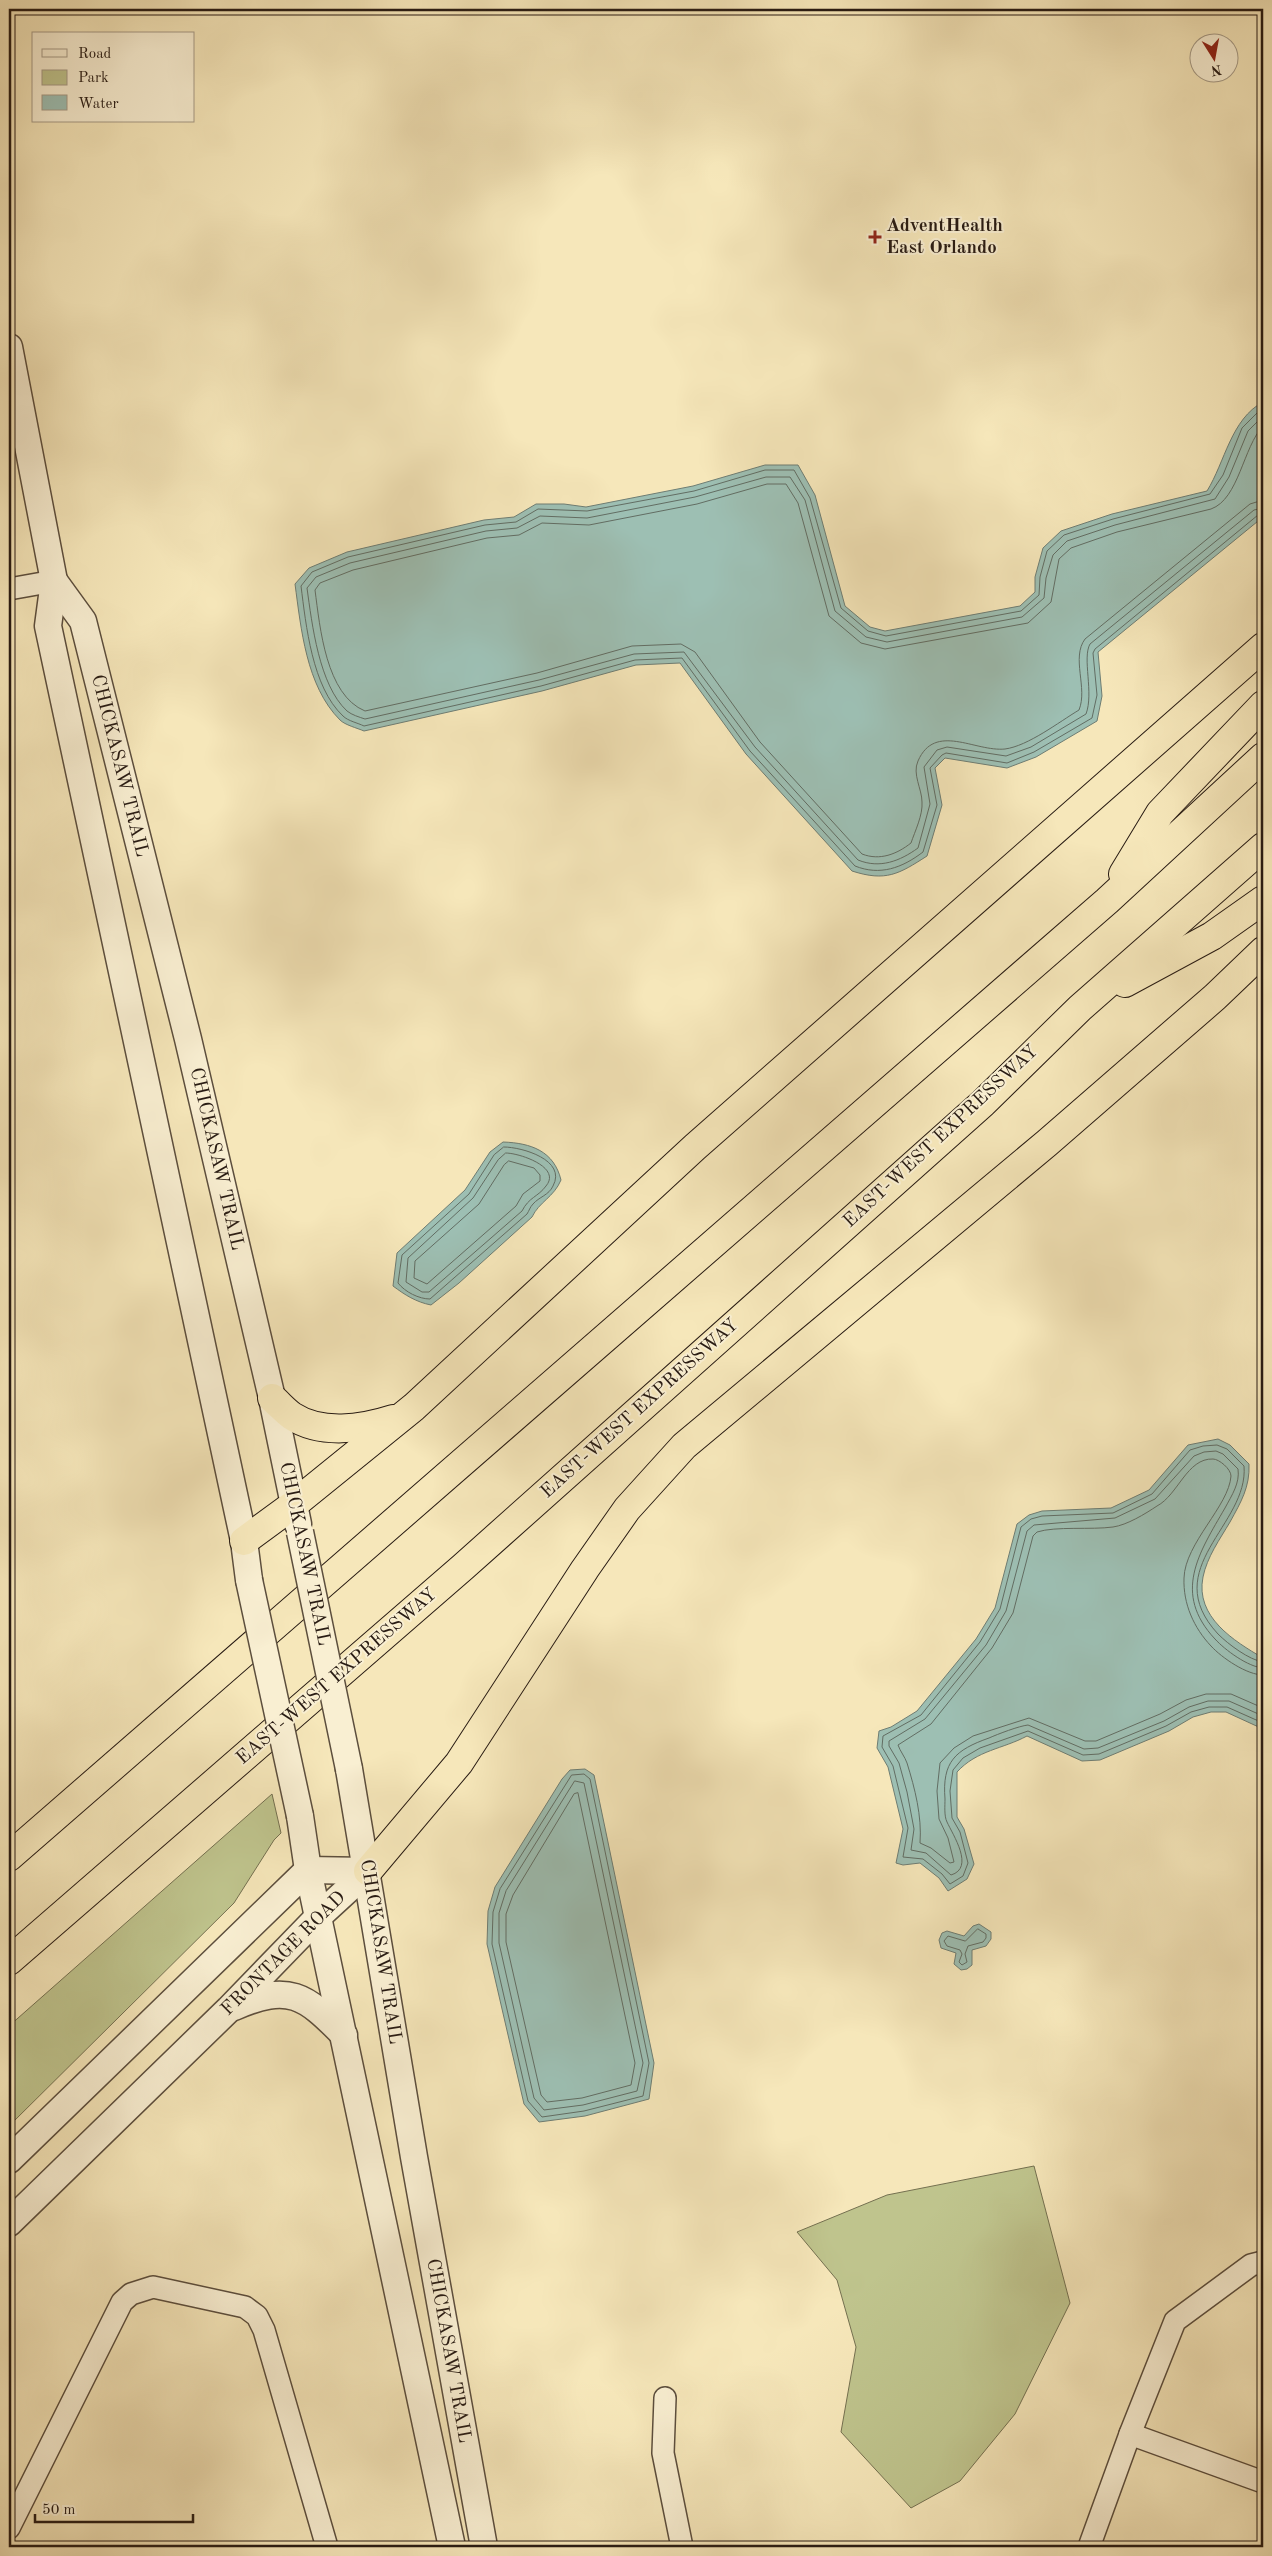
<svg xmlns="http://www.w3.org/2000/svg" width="1272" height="2556" viewBox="0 0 1272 2556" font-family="'Old Standard TT',serif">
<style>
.green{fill:#bfc48d;stroke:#747050}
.water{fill:#9dbfb3;stroke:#6e7d73}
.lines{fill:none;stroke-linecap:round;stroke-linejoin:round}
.shore{stroke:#626d63;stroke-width:1}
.minor-casing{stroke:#5c4e3d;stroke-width:24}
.tertiary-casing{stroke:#5c4e3d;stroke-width:29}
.motorway-casing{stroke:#281b13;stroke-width:30}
.minor{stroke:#f9efd2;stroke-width:21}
.tertiary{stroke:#f9efd2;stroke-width:26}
.motorway{stroke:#f6e7ba;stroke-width:28}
.tertiary-bridge-casing{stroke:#5c4e3d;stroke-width:29;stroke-linecap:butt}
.tertiary-bridge{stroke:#f9efd2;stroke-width:26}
.poi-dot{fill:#8f2418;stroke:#f9efd2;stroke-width:2}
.labels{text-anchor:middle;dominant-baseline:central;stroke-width:4;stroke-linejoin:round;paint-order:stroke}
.poi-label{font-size:19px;font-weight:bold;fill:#281b13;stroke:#f9efd2;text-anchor:start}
.street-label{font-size:19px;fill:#281b13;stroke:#f9efd2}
</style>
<rect width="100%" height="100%" fill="#f6e7ba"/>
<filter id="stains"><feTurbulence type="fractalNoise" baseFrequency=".004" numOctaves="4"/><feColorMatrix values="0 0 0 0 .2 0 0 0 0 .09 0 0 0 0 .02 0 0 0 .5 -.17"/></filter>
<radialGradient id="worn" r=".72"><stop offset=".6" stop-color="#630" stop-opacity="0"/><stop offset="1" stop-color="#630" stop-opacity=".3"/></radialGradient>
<g class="green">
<polygon points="272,1794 281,1833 274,1840 234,1903 9,2126 9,2026"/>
<polygon points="1034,2166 1070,2303 1015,2414 960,2481 911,2508 841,2432 856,2347 837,2280 797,2232 887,2195"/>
</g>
<g class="water">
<path d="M 1263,402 L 1263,517 L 1098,652 L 1102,696 L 1097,721 L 1036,757 L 1007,768 L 945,758 L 935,768 L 942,805 L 927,856 C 899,874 886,882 852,871 L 746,754 L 680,663 L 636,665 L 542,691 L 364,731 C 357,728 345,725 340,720 C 306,686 301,628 295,584 L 309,568 L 347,552 L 484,520 L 514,517 L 536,504 L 564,504 L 586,507 L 693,486 L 765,465 L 798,465 L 815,495 L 845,606 L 870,627 L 885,631 L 1020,606 L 1035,592 L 1035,577 L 1043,548 L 1061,531 L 1112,514 L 1207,491 C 1225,462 1231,419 1263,402 Z"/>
<path d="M 503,1142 C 531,1143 554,1151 561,1180 C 554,1197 539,1202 532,1217 L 459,1283 L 431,1305 C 416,1302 405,1295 393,1286 L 397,1253 L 465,1190 L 490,1152 Z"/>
<path d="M 1218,1439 L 1230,1445 L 1249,1464 C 1250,1487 1241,1502 1230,1522 C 1220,1539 1207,1557 1203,1577 C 1195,1617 1234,1641 1263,1658 L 1263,1729 L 1226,1712 L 1211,1712 L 1193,1717 L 1169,1731 L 1100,1760 L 1082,1761 L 1027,1736 C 1003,1749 977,1750 957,1772 L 957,1817 L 964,1829 L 974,1864 L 967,1879 L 948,1891 L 939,1878 L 920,1863 L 903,1865 L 896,1863 L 903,1829 L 888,1767 L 877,1748 L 879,1731 L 891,1727 L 917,1711 L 976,1639 L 995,1608 L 1017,1524 L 1029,1515 L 1042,1511 L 1111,1508 L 1149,1490 L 1188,1445 Z"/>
<polygon points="585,1769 594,1775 654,2063 649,2099 585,2116 539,2122 524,2104 487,1944 488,1911 495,1887 562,1779 570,1770"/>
<polygon points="979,1924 991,1932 991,1939 986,1946 972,1950 972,1965 967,1969 961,1970 954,1964 956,1953 941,1948 939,1940 942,1933 947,1931 964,1936 973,1926"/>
</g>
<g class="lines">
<g class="shore">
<path d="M 1263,407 L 1242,428 L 1223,475 L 1210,494 L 1113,519 L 1064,535 L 1047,551 L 1040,577 L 1039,595 L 1021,611 L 886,636 L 868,631 L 841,608 L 810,498 L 794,470 L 765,470 L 694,491 L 587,511 L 538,509 L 516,522 L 485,525 L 348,557 L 312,572 L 301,586 C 306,625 312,687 343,716 C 348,721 358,723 364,726 L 541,686 L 635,660 L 682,658 L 750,751 L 855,866 C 880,876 902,868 923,852 L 937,805 L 930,768 L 942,755 L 946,753 L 1007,763 L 1034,752 L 1092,718 L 1097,695 L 1093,653 L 1095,649 L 1258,515 L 1263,514"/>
<path d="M 1263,416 L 1248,431 L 1229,477 L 1215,499 L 1115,525 L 1067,541 L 1053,555 L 1046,578 L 1044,598 L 1022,617 L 887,642 L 866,637 L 835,611 L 805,500 L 790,477 L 766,477 L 695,497 L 587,518 L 540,516 L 517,528 L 486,531 L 350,563 L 316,577 L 307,588 C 312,624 319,685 347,711 C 352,715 359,717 365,719 L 539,680 L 634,654 L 684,652 L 755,747 L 858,860 C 880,869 900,861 918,848 L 930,804 L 924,767 L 937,750 L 947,747 L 1006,756 L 1031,747 L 1086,714 C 1094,693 1082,658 1090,644 L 1254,510 L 1263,508"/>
<path d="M 1263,426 C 1243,447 1239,499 1211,509 L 1117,532 L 1071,548 L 1059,559 L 1051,602 L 1028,623 L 885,649 L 861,643 L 829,616 L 798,503 L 786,484 L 767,484 L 697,504 L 589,525 L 542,523 L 519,535 L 487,538 L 353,570 L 320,583 L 315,590 C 320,628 326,695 365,711 L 537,673 L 632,646 L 681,644 L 695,652 L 760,742 L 862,854 C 880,861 897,854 911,843 C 915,831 923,815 922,802 C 922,789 912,774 918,761 C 935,722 975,752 1005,749 C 1028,746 1059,722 1079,710 C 1088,688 1071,658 1085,639 L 1250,504 L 1263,500"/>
<path d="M 504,1147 C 522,1147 567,1160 553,1186 C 549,1195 539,1197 533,1204 C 530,1207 529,1211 527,1214 L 430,1299 C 419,1299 405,1292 398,1283 L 402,1255 L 469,1194 L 494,1155 Z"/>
<path d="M 506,1153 C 519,1153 562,1167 546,1186 C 538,1197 529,1197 522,1211 L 429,1292 L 422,1292 L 406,1282 L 408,1258 L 473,1198 L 498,1160 Z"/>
<polygon points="509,1161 534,1168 540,1175 540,1181 523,1194 516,1206 427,1284 414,1278 415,1261 479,1204 504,1165"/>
<path d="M 1263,1662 C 1249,1660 1228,1644 1218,1634 C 1157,1568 1249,1525 1244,1466 L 1227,1449 L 1217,1445 L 1203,1446 L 1190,1450 L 1152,1494 L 1113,1513 L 1042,1516 L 1031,1519 L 1021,1527 L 1000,1609 L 980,1642 L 921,1715 L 883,1736 L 882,1747 L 893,1766 L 908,1828 L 903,1857 L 923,1859 L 942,1874 L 950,1884 L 963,1876 L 968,1863 L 960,1832 L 952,1818 L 950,1791 L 953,1770 L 963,1758 L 980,1748 L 1028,1731 L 1083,1755 L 1099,1754 L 1166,1726 L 1191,1712 L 1209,1707 L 1227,1707 L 1263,1723"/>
<path d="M 1263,1668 C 1248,1667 1225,1650 1215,1639 C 1172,1593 1199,1553 1225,1508 C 1232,1495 1240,1483 1238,1469 L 1223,1454 L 1216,1451 L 1204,1452 L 1194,1456 L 1155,1499 L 1115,1518 L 1034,1525 L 1027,1531 L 1006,1611 L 986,1645 L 925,1719 L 889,1741 L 889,1746 L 899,1763 L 907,1792 L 914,1829 L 911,1850 L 926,1853 L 951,1875 C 975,1868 953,1835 947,1822 C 944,1816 945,1806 945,1799 C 942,1762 955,1750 989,1738 C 998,1734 1019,1726 1028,1725 L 1084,1749 L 1098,1748 L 1164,1721 L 1189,1707 L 1208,1701 L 1229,1701 L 1263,1716"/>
<path d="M 1263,1675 C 1247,1675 1222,1658 1211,1646 C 1194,1628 1183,1604 1184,1578 C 1185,1543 1229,1506 1231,1476 C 1231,1469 1219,1459 1213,1459 C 1187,1458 1178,1495 1157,1506 C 1145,1514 1127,1525 1113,1527 C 1091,1530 1056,1526 1037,1532 L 1033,1536 L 1013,1613 L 992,1648 L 931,1724 L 898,1745 C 900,1751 905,1757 907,1763 C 915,1789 922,1816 920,1843 L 931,1848 L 950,1863 L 954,1862 L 948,1838 L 939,1819 L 937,1791 L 940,1763 L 954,1748 L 973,1736 L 1029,1718 L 1085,1741 L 1096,1741 L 1160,1714 L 1186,1700 L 1206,1694 L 1231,1694 L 1263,1708"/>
<polygon points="572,1775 584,1774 590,1779 649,2063 643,2096 584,2111 542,2117 528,2101 492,1944 493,1912 500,1889"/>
<polygon points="575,1781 584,1783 643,2063 637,2091 583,2105 544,2110 534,2098 499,1943 499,1913 506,1891"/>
<polygon points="578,1793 635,2063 631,2085 582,2098 547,2102 541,2095 506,1942 506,1914 513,1895 574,1794"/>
<polygon points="978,1929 986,1934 986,1938 983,1942 968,1946 965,1954 967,1962 962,1965 959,1962 962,1954 960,1950 947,1946 944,1941 948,1936 965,1941"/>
</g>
<defs>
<g id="minor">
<polyline points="9,589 54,581"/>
<polyline points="665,2398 663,2453 682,2547"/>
<polyline points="1130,2434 1263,2482"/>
<polyline points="9,2528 122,2302 131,2294 153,2287 245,2307 257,2316 264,2330 327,2547"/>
<polyline points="1089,2547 1130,2434 1175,2321 1251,2265 1263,2262"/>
</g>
<g id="tertiary">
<polyline points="9,347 54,581 48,626 244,1541 249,1580"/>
<polyline points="54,581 83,621 188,1039 272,1398 298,1524"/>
<polyline points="349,1769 414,2157 484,2547"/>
<polyline points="300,1816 308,1870 452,2547"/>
<path d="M 234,2007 C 289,1983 305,1995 344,2035"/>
<polyline points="9,2160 308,1870 368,1871"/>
<polyline points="9,2223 229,2009 320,1915 368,1871"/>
</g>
<g id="motorway">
<polyline points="1123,874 1160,813 1263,705"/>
<polyline points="1125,983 1212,936 1263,900"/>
<path d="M 272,1398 C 279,1404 285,1411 292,1416 C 321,1435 362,1429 393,1419"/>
<polyline points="244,1541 293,1505 414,1407 695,1147 1263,647"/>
<polyline points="9,1857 1107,901 1263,757"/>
<polyline points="368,1871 459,1763 585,1569 627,1509 684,1446 1047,1143 1215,997 1263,951"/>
<polyline points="9,1961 463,1567 983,1103 1080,1008 1263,847"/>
</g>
</defs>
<use href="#minor" class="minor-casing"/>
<use href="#tertiary" class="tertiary-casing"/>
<use href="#motorway" class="motorway-casing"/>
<use href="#minor" class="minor"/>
<use href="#tertiary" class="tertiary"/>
<use href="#motorway" class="motorway"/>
<defs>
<g id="tertiary-bridge">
<polyline points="300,1532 349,1769"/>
<polyline points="249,1580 300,1816"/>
</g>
</defs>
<use href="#tertiary-bridge" class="tertiary-bridge-casing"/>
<use href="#tertiary-bridge" class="tertiary-bridge"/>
</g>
<path class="poi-dot" d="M872.5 229.5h5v5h5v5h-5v5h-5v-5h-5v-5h5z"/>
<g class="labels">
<g class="poi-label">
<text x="886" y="226">AdventHealth<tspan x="886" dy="22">East Orlando</tspan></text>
</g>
<g class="street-label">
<text transform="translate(119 766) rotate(76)">CHICKASAW TRAIL</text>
<text transform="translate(941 1137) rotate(-43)">EAST-WEST EXPRESSWAY</text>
<text transform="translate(216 1159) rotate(77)">CHICKASAW TRAIL</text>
<text transform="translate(640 1409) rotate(-42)">EAST-WEST EXPRESSWAY</text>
<text transform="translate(304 1554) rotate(78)">CHICKASAW TRAIL</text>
<text transform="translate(337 1677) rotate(-41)">EAST-WEST EXPRESSWAY</text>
<text transform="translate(380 1952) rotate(81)">CHICKASAW TRAIL</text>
<text transform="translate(284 1954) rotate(-45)">FRONTAGE ROAD</text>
<text transform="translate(448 2351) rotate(80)">CHICKASAW TRAIL</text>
</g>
</g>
<rect width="1272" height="2556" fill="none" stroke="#f6e7ba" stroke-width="30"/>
<rect x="10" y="10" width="1252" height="2536" fill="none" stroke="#281b13" stroke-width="2.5"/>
<rect x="15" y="15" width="1242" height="2526" fill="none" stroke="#281b13"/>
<rect x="32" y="32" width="162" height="90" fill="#f9efd2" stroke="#a59a86"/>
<rect x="42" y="49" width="25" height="8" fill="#f9efd2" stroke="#a59a86"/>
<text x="78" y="58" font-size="15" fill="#281b13">Road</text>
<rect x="42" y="70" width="25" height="15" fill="#bfc48d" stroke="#a59a86"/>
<text x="78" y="82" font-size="15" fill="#281b13">Park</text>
<rect x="42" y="95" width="25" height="15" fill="#9dbfb3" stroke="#a59a86"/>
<text x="78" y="108" font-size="15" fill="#281b13">Water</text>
<g transform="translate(1214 58) rotate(169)"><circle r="24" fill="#f9efd2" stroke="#a59a86"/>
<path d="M0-4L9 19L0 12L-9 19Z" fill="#8f2418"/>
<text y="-8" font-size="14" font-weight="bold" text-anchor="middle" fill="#281b13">N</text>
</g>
<path d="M35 2514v8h158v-8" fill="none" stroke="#281b13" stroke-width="2.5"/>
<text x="42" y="2514" font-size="15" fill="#281b13" stroke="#f9efd2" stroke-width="4" paint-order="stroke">50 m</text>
<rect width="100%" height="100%" filter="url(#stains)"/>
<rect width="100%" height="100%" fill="url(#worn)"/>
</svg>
